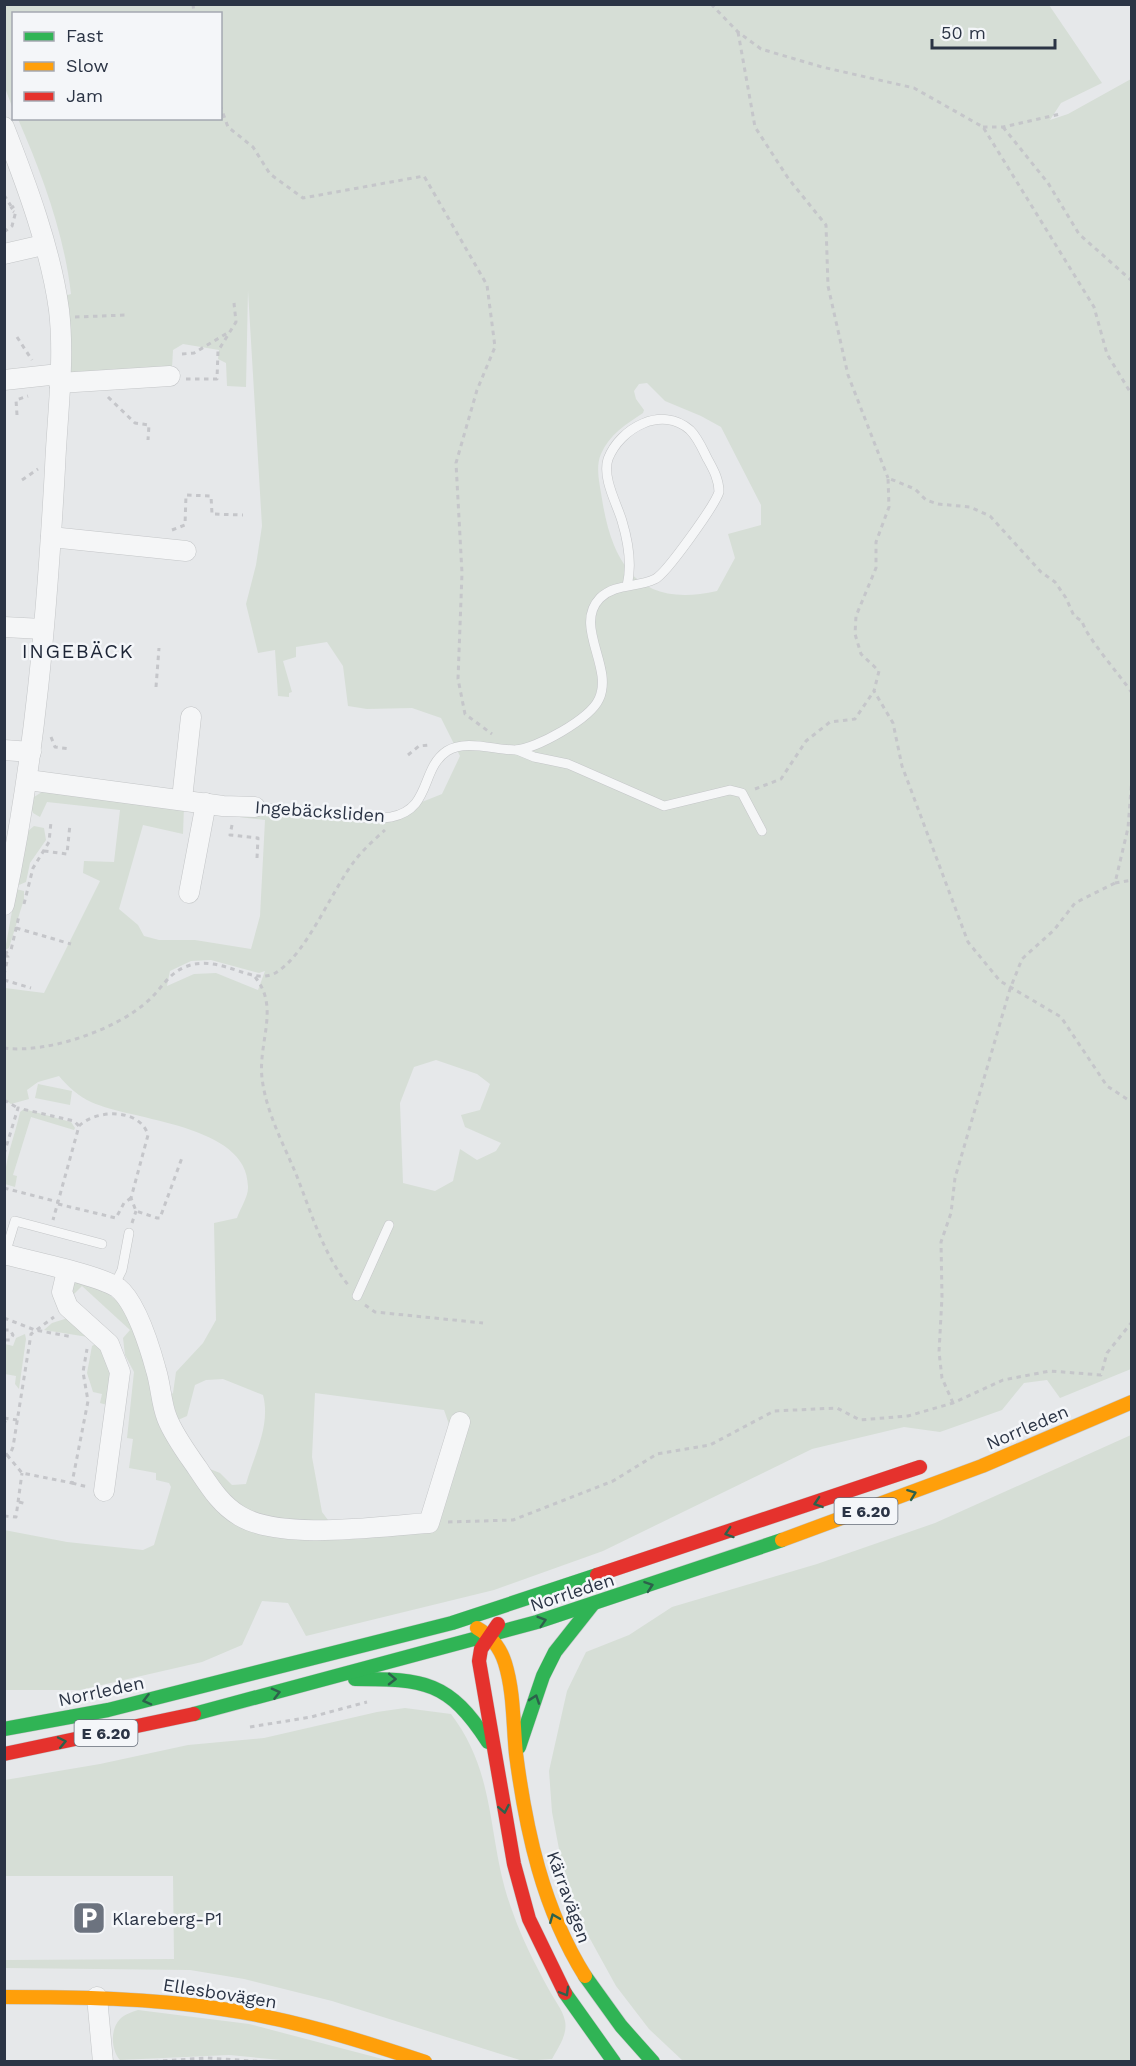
<svg xmlns="http://www.w3.org/2000/svg" width="1136" height="2066" viewBox="0 0 1136 2066" font-family="'Work Sans',sans-serif">
<style>
.green{fill:#d6ded6;fill-rule:evenodd}
.lines{fill:none;stroke-linecap:round;stroke-linejoin:round}
.lane-casing{stroke:#c4c6c8;stroke-width:10}
.street-casing{stroke:#c4c6c8;stroke-width:21}
.fast-casing{stroke:#c4c6c8;stroke-width:15}
.slow-casing{stroke:#c4c6c8;stroke-width:15}
.jam-casing{stroke:#c4c6c8;stroke-width:15}
.path{stroke:#c5c6ca;stroke-width:3;stroke-dasharray:4.5 4.5;stroke-linecap:butt}
.lane{stroke:#f5f6f7;stroke-width:9}
.street{stroke:#f5f6f7;stroke-width:20}
.fast{stroke:#30b455;stroke-width:14}
.slow{stroke:#ff9f0a;stroke-width:14}
.jam{stroke:#e5322d;stroke-width:14}
.oneway{stroke:#2d614b}
.labels{text-anchor:middle;dominant-baseline:central;stroke-width:5;stroke-linejoin:round;paint-order:stroke}
.shield{fill:#f4f6f9;stroke:#676e7b;stroke-width:1.5}
.shield-label{font-size:16px;font-weight:bold;fill:#2b3445}
.street-label{font-size:18px;fill:#2b3445;stroke:#f4f6f9}
.poi-label{font-size:18px;fill:#2b3445;stroke:#f4f6f9;text-anchor:start}
.neighbourhood-label{font-size:20px;letter-spacing:1.5px;fill:#1d2536;stroke:#f4f6f9}
</style>
<rect width="100%" height="100%" fill="#e6e8ea"/>
<g class="green">
<path d="M 5,5 L 1049,5 L 1102,83 L 1061,103 L 1050,120 L 1068,114 L 1131,79 L 1131,1369 L 1060,1398 L 1047,1380 L 1024,1383 L 1002,1410 L 940,1432 L 904,1427 L 812,1449 L 603,1551 L 494,1590 L 306,1636 L 288,1603 L 262,1601 L 242,1645 L 202,1662 L 80,1690 L 5,1690 L 4,1530 L 67,1542 L 143,1550 L 154,1545 L 171,1487 L 169,1483 L 156,1480 L 156,1473 L 129,1468 L 133,1439 L 127,1438 L 134,1372 L 125,1355 L 123,1338 L 130,1330 L 82,1286 L 72,1296 L 73,1284 L 79,1282 L 103,1290 L 126,1308 L 159,1404 L 173,1393 L 176,1372 L 203,1343 L 216,1320 L 214,1223 L 237,1218 C 240,1209 248,1197 248,1188 C 250,1124 132,1121 91,1102 C 81,1098 66,1085 59,1076 L 38,1082 L 27,1090 L 29,1099 L 11,1104 L 5,1100 L 5,988 L 44,993 L 100,881 L 83,873 L 84,861 L 114,862 L 120,810 L 47,802 L 40,817 L 33,813 L 31,808 L 34,797 L 45,790 L 184,806 L 183,834 L 143,825 L 119,909 L 138,925 L 144,936 L 159,940 L 195,940 L 251,949 L 260,916 L 265,820 L 239,817 L 239,813 L 374,821 L 442,794 L 460,756 L 441,718 L 412,708 L 367,709 L 348,706 L 343,666 L 327,642 L 296,647 L 296,657 L 283,661 L 292,692 L 289,693 L 289,697 L 278,696 L 275,650 L 258,653 L 246,604 L 256,565 L 262,526 L 248,291 L 246,387 L 227,386 L 226,363 L 218,359 L 219,350 L 183,344 L 173,350 L 172,368 L 70,377 L 61,297 L 71,294 C 64,233 42,174 18,119 L 220,118 L 220,14 L 14,14 L 13,109 L 5,88 ZM 647,383 L 665,401 L 701,416 L 721,427 L 761,505 L 761,525 L 728,534 L 735,558 L 717,591 C 642,608 613,569 602,499 C 600,485 595,467 601,454 C 609,435 626,424 643,413 L 644,410 L 636,399 L 634,391 L 639,384 ZM 211,960 L 259,973 L 265,971 L 258,990 L 216,973 L 194,974 L 167,986 L 170,971 L 191,961 ZM 436,1060 L 477,1074 L 490,1084 L 480,1110 L 461,1115 L 465,1127 L 501,1143 L 496,1151 L 477,1160 L 460,1149 L 453,1181 L 435,1191 L 403,1183 L 400,1103 L 414,1067 ZM 223,1379 L 263,1395 C 271,1425 254,1455 246,1484 L 232,1485 L 220,1473 L 195,1463 L 169,1424 L 187,1416 L 195,1385 L 206,1380 ZM 315,1393 L 444,1410 L 460,1456 L 434,1531 L 343,1540 L 322,1512 L 312,1457 Z"/>
<polygon points="34,826 44,828 46,840 30,863 26,882 19,885 17,883 27,832"/>
<polygon points="16,889 24,891 24,899 9,948 5,950"/>
<polygon points="38,1084 72,1091 70,1105 35,1098"/>
<path d="M 24,1109 L 71,1122 L 75,1128 L 74,1130 L 31,1117 L 13,1175 L 17,1176 L 15,1187 L 5,1184 C 4,1160 15,1136 20,1112 Z"/>
<polygon points="68,1318 88,1337 44,1330 52,1323"/>
<polygon points="25,1334 26,1339 19,1389 15,1384 16,1376 5,1374 5,1344 13,1346 16,1338"/>
<polygon points="97,1343 112,1364 107,1405 100,1403 102,1394 93,1392 87,1373 92,1346"/>
<polygon points="1131,1435 1131,2061 683,2061 649,2029 616,1986 589,1937 566,1886 552,1812 549,1771 567,1691 586,1652 629,1635 672,1607 817,1564 935,1523"/>
<path d="M 405,1708 L 451,1714 C 499,1777 486,1843 513,1913 C 522,1939 535,1964 548,1988 C 553,1998 563,2010 565,2021 C 568,2034 558,2048 552,2059 L 523,2061 L 332,2001 L 244,1979 L 190,1970 L 5,1968 L 5,1960 L 174,1959 L 173,1876 L 5,1876 L 5,1780 L 100,1764 L 188,1745 L 264,1738 L 377,1712 Z"/>
<path d="M 138,2010 L 249,2024 L 390,2061 L 292,2061 L 229,2055 L 120,2060 C 111,2050 110,2029 120,2019 C 125,2014 132,2012 138,2010 Z"/>
</g>
<g class="lines">
<defs>
<g id="lane">
<polyline points="517,750 534,757 568,764 664,806 730,790 742,793 762,831"/>
<path d="M 255,807 C 282,810 309,812 336,815 C 354,816 373,820 391,817 C 432,809 420,769 447,751 C 465,739 495,750 515,750 C 536,749 590,719 599,699 C 614,667 573,626 600,598 C 616,583 636,588 655,579 C 666,574 715,505 719,492 C 719,479 713,469 707,458 C 702,448 698,438 690,430 C 662,405 620,428 608,459 C 602,478 617,504 622,521 C 628,541 632,566 627,586"/>
<polyline points="5,1254 15,1221 102,1244"/>
<polyline points="114,1286 122,1270 129,1233"/>
<polyline points="357,1296 389,1225"/>
</g>
<g id="street">
<path d="M 4,127 C 26,183 51,250 59,310 C 65,361 57,417 55,468 C 47,614 35,761 4,905"/>
<polyline points="4,254 43,245"/>
<polyline points="4,380 59,374"/>
<polyline points="59,383 170,376"/>
<polyline points="51,537 186,551"/>
<polyline points="4,627 43,629"/>
<polyline points="4,750 31,752"/>
<polyline points="28,780 223,806 255,807"/>
<polyline points="182,799 191,717"/>
<polyline points="189,893 206,803"/>
<path d="M 4,1254 C 30,1261 100,1275 118,1288 C 136,1302 150,1348 156,1370 C 161,1386 161,1403 167,1418 C 174,1436 187,1453 198,1469 C 210,1487 221,1505 240,1516 C 282,1541 381,1526 429,1523 L 460,1422"/>
<polyline points="67,1271 62,1292 68,1307 109,1344 120,1372 104,1491"/>
<polyline points="97,1997 103,2062"/>
</g>
<g id="fast">
<path d="M 355,1679 C 424,1679 449,1681 488,1742"/>
<polyline points="194,1714 537,1622 782,1540"/>
<polyline points="4,1729 108,1710 452,1623 597,1575"/>
<polyline points="519,1747 543,1676 555,1652 593,1604"/>
<polyline points="585,1976 621,2026 653,2062"/>
<polyline points="565,1993 614,2062"/>
</g>
<g id="slow">
<polyline points="782,1540 982,1466 1132,1402"/>
<path d="M 477,1628 C 491,1636 500,1647 505,1663 C 514,1692 513,1724 516,1754 C 526,1831 543,1909 585,1976"/>
<path d="M 4,1997 C 77,1997 150,1998 222,2009 C 292,2019 359,2040 425,2062"/>
</g>
<g id="jam">
<polyline points="597,1575 920,1467"/>
<polyline points="498,1624 481,1649 479,1661 514,1864 529,1919 565,1993"/>
<polyline points="4,1754 194,1714"/>
</g>
</defs>
<use href="#lane" class="lane-casing"/>
<use href="#street" class="street-casing"/>
<use href="#fast" class="fast-casing"/>
<use href="#slow" class="slow-casing"/>
<use href="#jam" class="jam-casing"/>
<g class="path">
<polyline points="193,4 194,14"/>
<polyline points="711,4 738,32 761,49 822,67 914,88 983,127 1094,307 1107,354 1132,395"/>
<polyline points="738,32 755,127 788,178 826,225 828,286 848,375 888,478"/>
<polyline points="220,105 228,127 253,147 270,174 303,198 424,176 487,285 495,347 477,390 456,463 462,573 458,679 465,714 492,734"/>
<polyline points="983,127 1003,127 1060,114"/>
<polyline points="1003,127 1048,183 1079,234 1132,281"/>
<polyline points="4,195 11,206"/>
<polyline points="14,206 10,209 14,212"/>
<polyline points="4,232 12,226 16,211"/>
<polyline points="75,317 127,315"/>
<polyline points="17,337 32,360"/>
<polyline points="182,354 194,353 229,332"/>
<polyline points="186,379 217,379 218,351 236,322 234,303"/>
<polyline points="108,397 135,423 149,425 148,440"/>
<polyline points="17,415 16,400 28,396"/>
<polyline points="22,480 38,469"/>
<polyline points="172,530 185,525 186,495 211,496 212,514 243,515"/>
<polyline points="156,687 159,648"/>
<path d="M 1132,693 C 1120,675 1086,637 1082,621 L 1074,616 L 1066,598 L 1055,582 L 1041,572 L 990,516 L 970,507 L 938,504 L 926,500 L 915,489 L 888,478 L 889,507 L 876,542 L 876,568 L 856,616 L 855,634 L 861,654 L 879,671 L 874,691 L 893,723 L 902,766 L 968,942 L 1000,981 L 1061,1017 L 1107,1086 L 1127,1099 L 1132,1097"/>
<polyline points="51,737 55,747 71,749"/>
<polyline points="408,755 419,746 429,745"/>
<polyline points="755,789 781,779 806,741 830,722 855,719 874,691"/>
<polyline points="232,825 230,835 258,838 257,858"/>
<polyline points="44,851 67,854 70,824"/>
<polyline points="1115,883 1132,880"/>
<polyline points="24,904 33,868 49,842 51,822"/>
<polyline points="16,928 71,944"/>
<polyline points="4,954 11,950 19,916"/>
<polyline points="4,975 8,957 5,954"/>
<path d="M 255,977 C 280,1007 258,1042 262,1078 C 266,1112 283,1143 296,1174 C 311,1212 323,1254 349,1286"/>
<polyline points="4,980 31,988"/>
<path d="M 4,1048 C 46,1054 117,1030 149,1000 C 162,988 168,974 185,967 C 221,952 252,988 277,972 C 308,952 332,889 356,859 C 364,849 375,839 385,830"/>
<polyline points="4,1100 18,1108"/>
<path d="M 79,1126 C 96,1109 140,1108 148,1135 L 131,1198 L 136,1211 L 157,1218 L 160,1218 L 183,1155"/>
<polyline points="4,1154 18,1108 74,1121 79,1126 53,1220"/>
<polyline points="4,1188 58,1202"/>
<polyline points="58,1204 116,1218 124,1203 131,1198"/>
<polyline points="132,1223 136,1211"/>
<polyline points="365,1305 375,1312 483,1323"/>
<polyline points="4,1318 35,1330 73,1337"/>
<polyline points="4,1330 10,1330 13,1335 10,1340 4,1340"/>
<polyline points="953,1403 942,1378 939,1352 942,1297 941,1242 951,1213 955,1178 1010,989 1022,959 1054,930 1075,903 1115,883 1128,828 1132,777"/>
<polyline points="4,1418 17,1420"/>
<polyline points="4,1425 6,1418"/>
<polyline points="7,1455 22,1473 72,1483 88,1401 83,1372 87,1349"/>
<polyline points="4,1456 11,1452 13,1447 31,1334 54,1317"/>
<polyline points="72,1483 88,1487"/>
<polyline points="19,1502 27,1504"/>
<polyline points="4,1516 16,1517 22,1473"/>
<polyline points="448,1522 513,1520 613,1481 657,1454 710,1445 774,1411 837,1408 860,1420 908,1416 953,1403 1003,1380 1050,1371 1101,1375 1107,1353 1132,1322"/>
<polyline points="250,1727 311,1717 367,1702"/>
<polyline points="145,2062 207,2058 269,2062"/>
</g>
<use href="#lane" class="lane"/>
<use href="#street" class="street"/>
<use href="#fast" class="fast"/>
<use href="#slow" class="slow"/>
<use href="#jam" class="jam"/>
</g>
<defs><path id="oneway-chevron" d="M-2-3.5L2.5 0L-2 3.5" fill="none" stroke-width="1.6" stroke-linecap="round" stroke-linejoin="round" transform="scale(1.5)"/></defs>
<g class="oneway">
<use href="#oneway-chevron" transform="translate(912 1494) rotate(-21)"/>
<use href="#oneway-chevron" transform="translate(818 1503) rotate(161)"/>
<use href="#oneway-chevron" transform="translate(729 1533) rotate(162)"/>
<use href="#oneway-chevron" transform="translate(649 1586) rotate(-19)"/>
<use href="#oneway-chevron" transform="translate(542 1621) rotate(-17)"/>
<use href="#oneway-chevron" transform="translate(392 1679) rotate(1)"/>
<use href="#oneway-chevron" transform="translate(276 1693) rotate(-14)"/>
<use href="#oneway-chevron" transform="translate(535 1699) rotate(-71)"/>
<use href="#oneway-chevron" transform="translate(147 1700) rotate(166)"/>
<use href="#oneway-chevron" transform="translate(62 1742) rotate(-12)"/>
<use href="#oneway-chevron" transform="translate(504 1809) rotate(79)"/>
<use href="#oneway-chevron" transform="translate(554 1918) rotate(-112)"/>
<use href="#oneway-chevron" transform="translate(565 1992) rotate(60)"/>
</g>
<defs>
<symbol id="parking-square" viewBox="-11 -11 22 22"><rect x="-9" y="-9" width="18" height="18" rx="4" fill="#6c737f" stroke="#f4f6f9"/><path d="M-3.5-5.5H1a3.5 3.5 0 0 1 0 7H-1V5.5H-3.5ZM-1-3.4V-.6H.8a1.4 1.4 0 0 0 0-2.8Z" fill="#fff"/></symbol>
</defs>
<g fill-rule="evenodd">
<use href="#parking-square" x="70" y="1899" width="38" height="38"/>
</g>
<g class="labels">
<g class="shield">
<rect x="834.5" y="1498" width="63" height="26" rx="4.5"/>
<rect x="74.5" y="1720" width="63" height="26" rx="4.5"/>
</g>
<g class="shield-label">
<text x="866" y="1511">E 6.20</text>
<text x="106" y="1733">E 6.20</text>
</g>
<g class="street-label">
<text transform="translate(320 811) rotate(4)">Ingebäcksliden</text>
<text transform="translate(1027 1427) rotate(-23)">Norrleden</text>
<text transform="translate(572 1592) rotate(-18)">Norrleden</text>
<text transform="translate(101 1691) rotate(-12)">Norrleden</text>
<text transform="translate(569 1897) rotate(70)">Kärravägen</text>
<text transform="translate(220 1993) rotate(9)">Ellesbovägen</text>
</g>
<g class="poi-label">
<text x="112" y="1918">Klareberg-P1</text>
</g>
<g class="neighbourhood-label">
<text x="78" y="651">INGEBÄCK</text>
</g>
</g>
<rect width="1136" height="2066" fill="none" stroke="#2b3445" stroke-width="12"/>
<rect x="12" y="12" width="210" height="108" fill="#f4f6f9" stroke="#a4a8b1" stroke-width="1.5"/>
<rect x="24" y="32" width="30" height="9" fill="#30b455" stroke="#a4a8b1" stroke-width="1.5"/>
<text x="66" y="42" font-size="18" fill="#2b3445">Fast</text>
<rect x="24" y="62" width="30" height="9" fill="#ff9f0a" stroke="#a4a8b1" stroke-width="1.5"/>
<text x="66" y="72" font-size="18" fill="#2b3445">Slow</text>
<rect x="24" y="92" width="30" height="9" fill="#e5322d" stroke="#a4a8b1" stroke-width="1.5"/>
<text x="66" y="102" font-size="18" fill="#2b3445">Jam</text>
<path d="M932 39v9h123v-9" fill="none" stroke="#2b3445" stroke-width="3"/>
<text x="941" y="39" font-size="18" fill="#2b3445" stroke="#f4f6f9" stroke-width="4.5" paint-order="stroke">50 m</text>
</svg>
